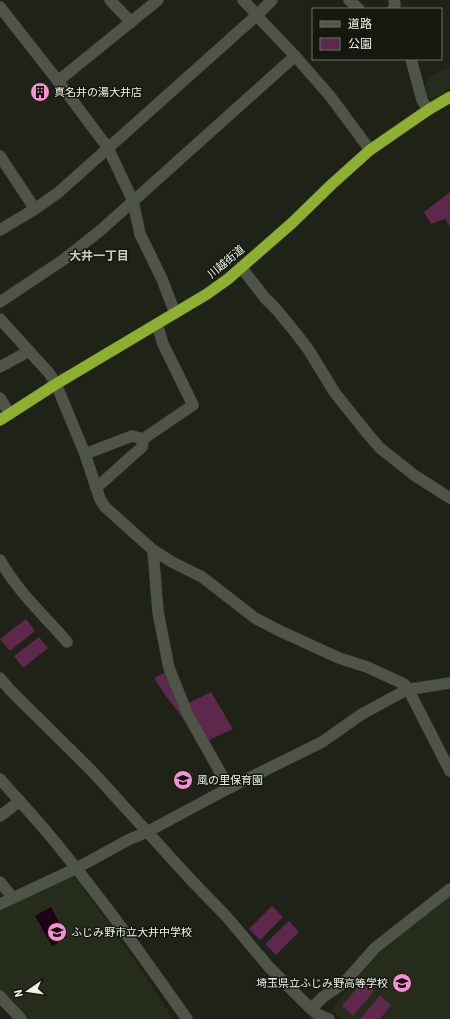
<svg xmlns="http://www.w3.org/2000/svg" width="450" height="1019" viewBox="0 0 450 1019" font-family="'Roboto Condensed','Noto Sans JP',sans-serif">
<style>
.built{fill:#262c1b}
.green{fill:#5e274c}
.water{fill:#1d0013}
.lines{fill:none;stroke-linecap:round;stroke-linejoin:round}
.minor-casing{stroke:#3b3e36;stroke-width:12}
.tertiary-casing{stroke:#3b3e36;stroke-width:12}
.trunk-casing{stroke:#3b3e36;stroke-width:12}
.minor{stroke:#4f5448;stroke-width:11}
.tertiary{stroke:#4f5448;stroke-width:11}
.trunk{stroke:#8eaf30;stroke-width:11}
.labels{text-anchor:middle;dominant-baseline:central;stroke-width:3;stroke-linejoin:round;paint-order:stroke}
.poi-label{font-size:11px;fill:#f0f3eb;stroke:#15180e;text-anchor:start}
.street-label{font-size:11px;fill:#f0f3eb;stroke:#15180e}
.neighbourhood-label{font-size:12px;font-weight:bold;fill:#c8cebf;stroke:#15180e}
</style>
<rect width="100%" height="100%" fill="#1e2217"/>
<g class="built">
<polygon points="450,66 450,88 433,99 423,96 422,90 430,77"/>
<polygon points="70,878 76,879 131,955 173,1019 25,1019 0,991 0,910"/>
<polygon points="450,896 450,1019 341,1019 331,1010 377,955"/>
</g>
<g class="green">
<polygon points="450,192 450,227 445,219 431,224 424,212"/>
<polygon points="26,619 35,631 10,651 0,639"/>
<polygon points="39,637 48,648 23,668 14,656"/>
<polygon points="168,671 200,741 196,741 189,726 165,695 154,678"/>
<polygon points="211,692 233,729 205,742 184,705"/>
<polygon points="272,906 283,917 260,940 249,929"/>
<polygon points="289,921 299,932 276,955 265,944"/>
<polygon points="363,981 374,991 353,1016 342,1006"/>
<polygon points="380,995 391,1005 380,1019 360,1019"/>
</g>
<polygon class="water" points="51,907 67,937 52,946 35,916"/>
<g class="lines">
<defs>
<g id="minor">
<polyline points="110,0 131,22"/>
<polyline points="272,0 257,15 261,20 295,56 330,96 370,150"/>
<polyline points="349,0 359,9"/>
<polyline points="0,7 58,81 108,148 133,201 140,234 162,279 175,313"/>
<polyline points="393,9 395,5 394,0"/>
<polyline points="411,59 422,100 428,110"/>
<polyline points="58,81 158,0"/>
<polyline points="0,156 35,209"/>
<polyline points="241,267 265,298 276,309 295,332 308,349 335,393 367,433 380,448 414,475 450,498"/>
<polyline points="0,302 63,260 101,230 295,56"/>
<polyline points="0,319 49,373 56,384 85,454 100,499 105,507 153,550 172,562 202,577 255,618 280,631 339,658 367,667 404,684 408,689 450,771"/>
<polyline points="0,367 29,351"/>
<polyline points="0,398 10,414"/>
<polyline points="85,454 132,436 143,439"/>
<polyline points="96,488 142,447 143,439 193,405 163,344 157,324"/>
<polyline points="153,550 158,612 169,668 187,713 229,788"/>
<path d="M 0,560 C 17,591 44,615 67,642"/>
<polyline points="0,678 10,690 91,770 191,880 226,916 269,967 311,1009 317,1014 329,1019"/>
<polyline points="0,816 20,801"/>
<polyline points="0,882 13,898"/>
<polyline points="0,904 77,868 128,840 147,832 229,788 322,742 362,714 408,689 418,688 450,683"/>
<path d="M 0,996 C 6,1004 14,1011 21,1019"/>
<polyline points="311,1009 323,997 344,983 375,948 450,889"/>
</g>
<g id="tertiary">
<polyline points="0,230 35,209 59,192 257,15 243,0"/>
<path d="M 0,779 C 20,802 41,824 60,848 C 105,903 146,961 187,1019"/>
</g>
<polyline id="trunk" points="0,420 56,384 207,294 228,279 292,223 331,185 370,150 428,110 450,97"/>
</defs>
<use href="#minor" class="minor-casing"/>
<use href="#tertiary" class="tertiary-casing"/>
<use href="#trunk" class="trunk-casing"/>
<use href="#minor" class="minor"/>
<use href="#tertiary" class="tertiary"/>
<use href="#trunk" class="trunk"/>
</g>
<defs>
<symbol id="building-disc" viewBox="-11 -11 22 22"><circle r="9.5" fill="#f690d0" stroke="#15180e"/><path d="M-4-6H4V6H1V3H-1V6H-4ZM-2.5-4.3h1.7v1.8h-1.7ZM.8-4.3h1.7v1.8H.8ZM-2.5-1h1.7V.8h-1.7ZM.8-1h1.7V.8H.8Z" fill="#111"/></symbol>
<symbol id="school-disc" viewBox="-11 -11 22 22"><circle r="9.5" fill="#f690d0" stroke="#15180e"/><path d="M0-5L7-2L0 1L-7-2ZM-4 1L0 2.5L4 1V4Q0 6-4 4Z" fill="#111"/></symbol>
</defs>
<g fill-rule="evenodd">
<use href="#building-disc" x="29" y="81" width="22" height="22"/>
<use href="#school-disc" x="172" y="769" width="22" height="22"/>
<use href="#school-disc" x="46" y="921" width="22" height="22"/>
<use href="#school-disc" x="391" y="972" width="22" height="22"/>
</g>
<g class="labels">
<g class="poi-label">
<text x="54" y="92">真名井の湯大井店</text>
<text x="197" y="780">風の里保育園</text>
<text x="71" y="932">ふじみ野市立大井中学校</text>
<text x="388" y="983" text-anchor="end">埼玉県立ふじみ野高等学校</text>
</g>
<g class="street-label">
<text transform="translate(226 262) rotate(-40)">川越街道</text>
</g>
<g class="neighbourhood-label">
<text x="99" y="256">大井一丁目</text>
</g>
</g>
<rect x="312" y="8" width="130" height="52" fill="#15180e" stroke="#6d7066"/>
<rect x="320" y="21" width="20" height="6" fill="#4f5448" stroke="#6d7066"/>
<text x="348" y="28" font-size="12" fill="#f0f3eb">道路</text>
<rect x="320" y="38" width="20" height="12" fill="#5e274c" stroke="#6d7066"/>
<text x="348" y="48" font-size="12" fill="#f0f3eb">公園</text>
<g transform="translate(28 991) rotate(257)" stroke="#15180e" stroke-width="3" paint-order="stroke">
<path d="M0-3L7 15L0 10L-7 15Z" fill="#f0f3eb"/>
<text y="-6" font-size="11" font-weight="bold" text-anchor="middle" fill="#f0f3eb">N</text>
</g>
</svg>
